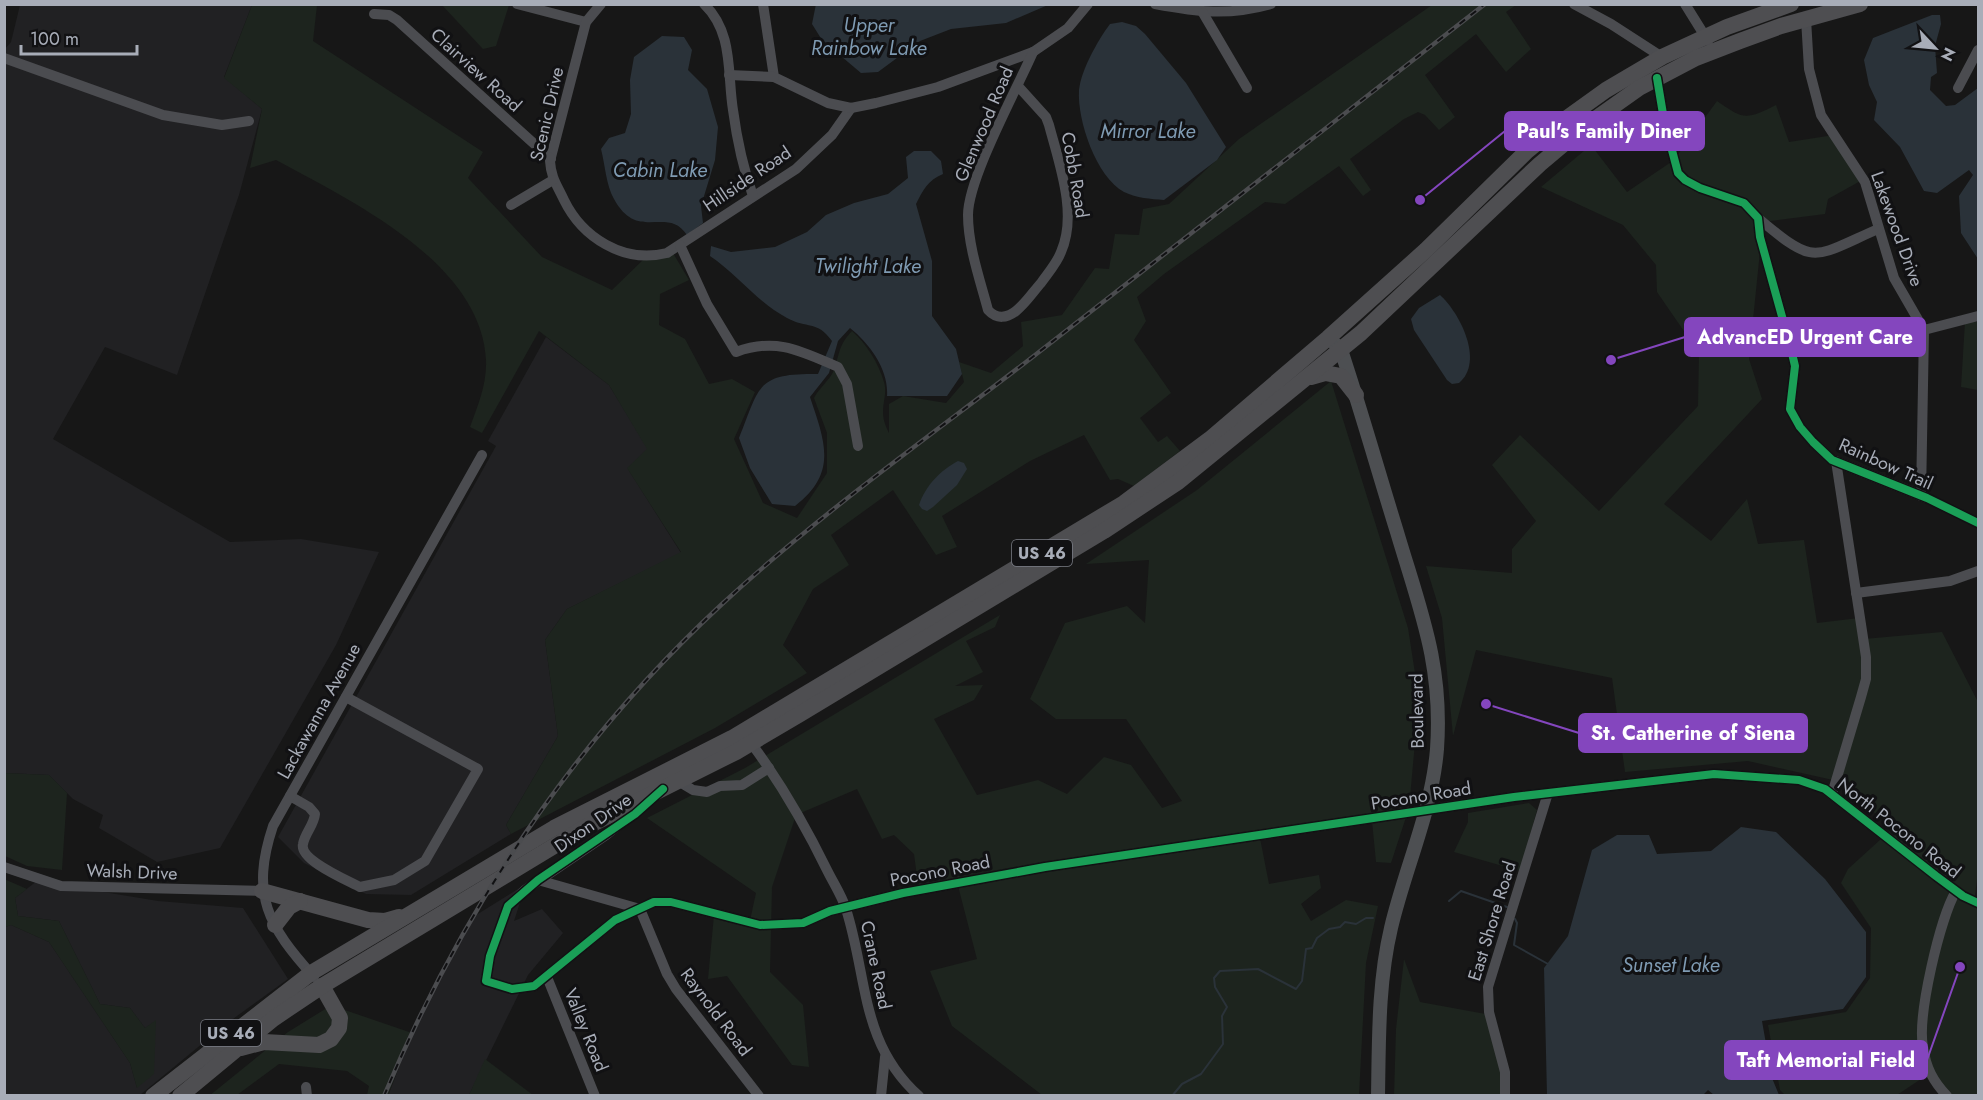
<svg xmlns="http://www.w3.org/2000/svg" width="1983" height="1100" viewBox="0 0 1983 1100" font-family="Jost,sans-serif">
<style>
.built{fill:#212123}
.green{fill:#1d241e}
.water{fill:#2a3239}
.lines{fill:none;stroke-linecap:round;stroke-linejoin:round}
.stream{stroke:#2a3239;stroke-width:2}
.minor{stroke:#4b4c50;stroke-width:10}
.major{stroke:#4d4f52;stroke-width:14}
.highway{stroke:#4e4e51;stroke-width:16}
.rail-casing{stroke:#4b4c4f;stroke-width:4.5}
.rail{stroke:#111113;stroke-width:2;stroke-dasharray:7;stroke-linecap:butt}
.cycleway-casing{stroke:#111113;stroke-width:11}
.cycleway{stroke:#1a9f57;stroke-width:8}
.labels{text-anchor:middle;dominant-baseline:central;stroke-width:6;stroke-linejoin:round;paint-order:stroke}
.shield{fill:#111113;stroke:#7b7e86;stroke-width:1.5}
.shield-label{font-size:16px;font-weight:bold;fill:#a8adb8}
.street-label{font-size:18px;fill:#a8adb8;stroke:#111113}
.water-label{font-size:20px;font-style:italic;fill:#7f9bb3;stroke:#111113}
.leader{fill:none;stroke:#8446be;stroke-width:2}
.callout-dot{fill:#8446be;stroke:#111113;stroke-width:2}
.callout{fill:#8446be;stroke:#8446be;stroke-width:2}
.callout-label{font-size:20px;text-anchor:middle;font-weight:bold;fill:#fff}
</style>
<rect width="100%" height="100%" fill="#171717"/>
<g class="built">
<polygon points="20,5 252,5 224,77 262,109 239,195 177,375 105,347 53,439 230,542 301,539 379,552 336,645 220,848 157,862 99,828 103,815 73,799 49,775 5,773 4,50 11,42"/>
<polygon points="546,337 609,385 648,449 628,469 681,553 567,609 545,640 558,736 506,825 511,834 411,895 366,894 304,863 278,837 496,446 488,441"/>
<polygon points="37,881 158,901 243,908 288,979 226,1024 140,1095 5,1095 4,927 11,925 49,942 130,1063 137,1088 156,1021 145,1028 130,1008 100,1004 59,921 18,916 15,898"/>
<polygon points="526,884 514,921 542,909 563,933 528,975 469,1095 388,1096 412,1033 473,917"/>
</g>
<g class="green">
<path d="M 252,5 L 317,5 L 313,41 L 483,152 L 468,178 L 542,257 L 612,290 L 646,257 L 673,253 L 689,280 L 660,294 L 659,325 L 685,339 L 709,384 L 732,379 L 755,392 L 734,439 L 763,503 L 797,518 L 827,473 L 827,433 L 814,398 C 819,388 830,380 834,370 C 840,353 838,346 852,331 C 866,343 879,364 884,382 C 889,399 876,409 889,433 L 889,404 L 903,396 L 946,403 L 964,382 L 959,362 L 991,373 L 1023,346 L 1021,322 L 1062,315 L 1095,268 L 1109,269 L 1115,234 L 1139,235 L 1143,209 L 1169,204 L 1239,139 L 1432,5 L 1516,5 L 1506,12 L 1531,49 L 1506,72 L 1476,34 L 1425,75 L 1455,117 L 1439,130 L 1425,115 L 1418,112 L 1404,119 L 1350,159 L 1371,190 L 1363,196 L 1339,166 L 1285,204 L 1265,202 L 1164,274 L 1137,297 L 1146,321 L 1134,340 L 1171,393 L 1140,418 L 1158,442 L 1167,436 L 1180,451 L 1134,486 L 1118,479 L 1110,480 L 1084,435 L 1030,461 L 942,516 L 957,547 L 936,555 L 893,490 L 831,535 L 849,565 L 813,589 L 783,645 L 807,673 L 715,728 L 511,834 L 506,825 L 558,736 L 545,640 L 567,609 L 681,552 L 627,468 L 647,449 L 609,385 L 539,331 L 482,433 L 470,427 C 478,405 487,384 486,360 C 481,262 351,201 276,160 L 250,168 L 262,109 L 224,78 Z"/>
<polygon points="442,5 509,5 496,46 483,49"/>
<path d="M 1717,101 C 1744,120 1746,120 1776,105 L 1789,142 L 1834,135 L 1864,179 L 1828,199 L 1825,214 L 1763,222 L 1749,359 L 1762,399 L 1664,504 L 1711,541 L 1747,499 L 1758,544 L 1804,540 L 1817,623 L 1859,618 L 1864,639 L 1942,632 L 1978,702 L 1978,871 L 1974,904 L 1978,905 L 1978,1095 L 1948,1095 L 1927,1075 L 1897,1095 L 1785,1095 L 1780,1090 L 1768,1025 L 1846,1012 L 1870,978 L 1871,928 L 1841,883 L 1848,869 L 1892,829 L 1842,782 L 1748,761 L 1625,772 L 1612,678 L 1476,650 L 1453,736 L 1442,618 L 1426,566 L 1512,573 L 1512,549 L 1536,521 L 1492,465 L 1520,435 L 1599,511 L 1698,406 L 1699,353 L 1657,292 L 1656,265 L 1623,225 L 1541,187 L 1591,145 L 1627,192 L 1674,160 Z"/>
<polygon points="1965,322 1978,322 1978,390 1961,387"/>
<polygon points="1331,381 1408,628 1419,699 1409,808 1391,863 1376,862 1372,821 1260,838 1269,884 1319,875 1321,888 1301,904 1311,921 1346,900 1378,906 1366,963 1359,1095 1042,1095 952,1026 930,971 977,959 958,886 919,892 914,854 894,835 882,839 857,789 796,815 772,887 770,972 803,1005 809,1067 792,1065 727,976 708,979 714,915 749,925 756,893 647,818 745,768 1000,615 995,627 966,641 983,672 955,686 983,685 974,700 934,719 977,795 1038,780 1067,794 1104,757 1131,765 1162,808 1182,801 1126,719 1056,719 1030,699 1065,623 1127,606 1145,623 1149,560 1086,564 1197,490"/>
<polygon points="4,773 49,775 67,793 62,870 27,866 5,856"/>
<polygon points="1529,803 1537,810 1520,871 1454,852 1468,822 1468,813"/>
<polygon points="4,879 27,889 15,898 18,916 59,921 100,1004 130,1008 145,1028 156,1020 154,1074 137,1088 130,1063 49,942 11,925 5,927"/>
<polygon points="1404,959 1420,1002 1491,1015 1504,1095 1394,1096 1396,1029"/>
<polygon points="335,1003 336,1007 412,1033 388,1095 367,1095 369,1086 347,1071 279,1064 237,1095 209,1096 288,1032"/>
<polygon points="485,1059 533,1095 469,1095"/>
</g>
<g class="water">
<polygon points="816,4 1047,4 1048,5 1006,23 951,29 920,41 878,72 861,73 822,40 812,24"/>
<polygon points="1932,15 1940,15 1941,24 1935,46 1937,73 1931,77 1930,90 1946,106 1955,105 1978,88 1978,259 1961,233 1959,196 1973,175 1969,170 1937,193 1924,191 1900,147 1874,120 1877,102 1869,85 1864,60 1873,38"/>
<path d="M 1122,22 L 1136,26 L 1145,34 L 1186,83 L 1226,147 L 1217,160 L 1164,200 C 1150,199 1137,198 1124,192 C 1096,177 1077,120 1079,90 C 1081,70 1098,40 1110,24 Z"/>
<path d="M 662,36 L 684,37 L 692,50 L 688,70 L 707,89 L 718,127 L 715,160 L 701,206 L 703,223 L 687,235 C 667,205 638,243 614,199 C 606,185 605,164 601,149 L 609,138 L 625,133 L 631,114 L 630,80 L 634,57 Z"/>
<path d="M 914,151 L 931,151 L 941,161 L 943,174 C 928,180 923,190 916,204 L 932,261 L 932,316 L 956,349 L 962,374 L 947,396 L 887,396 C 889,370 870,344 850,328 L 838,341 L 829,373 L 810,397 C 825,442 838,473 795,506 L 772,504 L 750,468 L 739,438 C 760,386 756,373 818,374 L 832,341 C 817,320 807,329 787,318 C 757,302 738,275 710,256 L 711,246 L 731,252 L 775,247 L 807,232 L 826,215 L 854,203 L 888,194 L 908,178 L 906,157 Z"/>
<path d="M 1440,295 C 1459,312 1485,361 1459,383 L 1452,384 L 1447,380 L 1414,330 L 1411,319 L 1419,308 Z"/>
<path d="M 958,461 L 964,463 L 967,469 L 957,485 L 933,507 L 927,511 L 922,509 L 919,505 C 925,486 941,470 958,461 Z"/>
<polygon points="1741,827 1776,832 1825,879 1866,932 1866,977 1843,1009 1762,1021 1772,1078 1779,1095 1714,1095 1708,1090 1702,1096 1547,1095 1544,968 1568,936 1592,850 1617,835 1649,835 1657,854 1711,851"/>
</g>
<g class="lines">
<g class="stream">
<polyline points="1449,901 1461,891 1507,907"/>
<polyline points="1515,919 1517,923 1514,945 1548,964"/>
<polyline points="1172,1096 1182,1084 1201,1074 1223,1044 1222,1016 1227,1007 1215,987 1214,978 1220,971 1258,969 1296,989 1302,981 1306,949 1312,948 1317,938 1329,929 1340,927 1345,922 1356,924 1366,918 1373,918"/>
</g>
<g class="minor">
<polyline points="517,4 586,22"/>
<path d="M 601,4 L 586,22 L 550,161 C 551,178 557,185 564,200 C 582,237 623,264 667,253 L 796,169 L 832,135 L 851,108"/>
<path d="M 704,4 C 734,33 727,73 733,110 C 737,140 743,168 753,196"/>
<polyline points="763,4 774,77 828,103 851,108 876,103 938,87 1033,52 1068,28 1088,4"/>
<path d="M 1155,4 C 1198,12 1228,16 1271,4"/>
<polyline points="1574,4 1611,24 1662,57"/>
<polyline points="1685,4 1708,41"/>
<polyline points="1203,13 1247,88"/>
<polyline points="374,14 389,15 397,20 551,159"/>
<polyline points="1806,19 1809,69 1821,115 1865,182 1894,278 1924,330"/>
<polyline points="4,58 163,115 222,125 249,121"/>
<polyline points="729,75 774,77"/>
<polyline points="1657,78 1664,120 1678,173 1685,180 1700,188 1744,203 1758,218 1760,237 1791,349 1795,366 1790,409 1800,427 1813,442 1832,460 1927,498 1978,523"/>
<path d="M 1018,86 L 1046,117 L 1049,125 C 1059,163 1078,214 1061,252 C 1057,263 1048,273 1041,283 C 1033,292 1026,303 1016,311 C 1007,318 997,320 988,310 C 980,280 968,246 968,215 C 968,178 1017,89 1033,52"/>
<polyline points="1958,88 1978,50"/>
<polyline points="511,205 553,180"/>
<path d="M 1758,218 C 1816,267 1812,258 1878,229"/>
<path d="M 680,245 L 707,304 L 736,352 C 776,337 801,351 838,367 L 847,384 L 858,446"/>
<polyline points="1924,330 1978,316"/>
<polyline points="1921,496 1924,330"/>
<polyline points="1856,593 1950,581 1978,571"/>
<path d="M 751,743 C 781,783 806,827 828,872 C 834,884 842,896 846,909 C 868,978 860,1043 919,1096"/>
<polyline points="678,781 693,790 707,792 720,786 742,785 769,768"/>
<polyline points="1832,794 1861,697 1866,679 1866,657 1836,461"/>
<path d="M 290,796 L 309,807 L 315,814 C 314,825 305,833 303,844 C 299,860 347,880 360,887 L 394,880 L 425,861 L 478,769 L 346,697"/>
<polyline points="651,799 606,835 525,890 508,906 490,956 486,981 512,989 534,986 615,920 654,902 671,902 760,925 803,923 830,911 903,893 1045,867 1514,797 1714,774 1799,780 1825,789 1936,876 1963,896 1978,903"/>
<polyline points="4,867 61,886 262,891"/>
<polyline points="538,880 640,909 667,974 676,989 759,1096"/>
<path d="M 314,977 C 268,926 250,895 273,826 L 482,455"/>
<polyline points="547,977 595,1096"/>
<polyline points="306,1087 307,1096"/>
<polyline points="881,1096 885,1057"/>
<polyline points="1505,1096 1505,1072 1489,1012 1488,987 1548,793"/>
<path d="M 1947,1096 C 1933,1081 1926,1068 1923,1047 C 1917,1016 1940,918 1956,891"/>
</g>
<path class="major" d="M 1335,344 L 1341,350 C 1361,410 1378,471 1397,532 C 1420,610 1443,664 1437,749 C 1432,811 1405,868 1391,928 C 1378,983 1379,1040 1378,1096"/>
<g class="highway">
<polyline points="1311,377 1325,373 1341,376 1356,395"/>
<polyline points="262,891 368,920 385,921 399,917"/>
<polyline points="275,925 289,907 300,901"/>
<polyline points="241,1048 264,1042 319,1045 331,1039 339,1028 340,1018 322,986"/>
<polyline points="153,1096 311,973 554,828 732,738 1124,503 1210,439 1328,338 1426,250 1527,151 1567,118 1606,90 1662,57 1727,27 1791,4"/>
<polyline points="180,1096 273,1019 322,986 584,828 736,752 800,714 1104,531 1178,482 1361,333 1540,164 1584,127 1639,88 1696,58 1740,41 1781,26 1860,4"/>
</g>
<defs>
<path id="rail" d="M 384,1096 C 462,910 573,742 721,605 C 817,516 926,439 1030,359 C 1181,241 1333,123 1485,4"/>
</defs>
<use href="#rail" class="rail-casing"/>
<use href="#rail" class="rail"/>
<defs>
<g id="cycleway">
<polyline points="1657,78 1664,120 1678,173 1685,180 1700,188 1744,203 1758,218 1760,237 1791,349 1795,366 1790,409 1800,427 1813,442 1832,460 1927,498 1978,523"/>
<polyline points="663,789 635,814 538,880 508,906 490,956 486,981 512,989 534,986 615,920 654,902 671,902 760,925 803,923 830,911 903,893 1045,867 1514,797 1714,774 1799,780 1825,789 1936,876 1963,896 1978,903"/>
</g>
</defs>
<use href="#cycleway" class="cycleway-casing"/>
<use href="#cycleway" class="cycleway"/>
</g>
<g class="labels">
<g class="shield">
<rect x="1012" y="540" width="60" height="26" rx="4.5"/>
<rect x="201" y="1020" width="60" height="26" rx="4.5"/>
</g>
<g class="shield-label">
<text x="1042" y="553">US 46</text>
<text x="231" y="1033">US 46</text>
</g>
<g class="street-label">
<text transform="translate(476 70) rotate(42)">Clairview Road</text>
<text transform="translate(547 114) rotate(-77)">Scenic Drive</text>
<text transform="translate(984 124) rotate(-67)">Glenwood Road</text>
<text transform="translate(1075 175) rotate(80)">Cobb Road</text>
<text transform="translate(747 179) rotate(-34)">Hillside Road</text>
<text transform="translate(1897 229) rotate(70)">Lakewood Drive</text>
<text transform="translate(1886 464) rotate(24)">Rainbow Trail</text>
<text transform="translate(319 711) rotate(-61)">Lackawanna Avenue</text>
<text transform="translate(1417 711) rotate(-91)">Boulevard</text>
<text transform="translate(1421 796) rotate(-9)">Pocono Road</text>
<text transform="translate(593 823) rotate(-35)">Dixon Drive</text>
<text transform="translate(1899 828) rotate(38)">North Pocono Road</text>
<text transform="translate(940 871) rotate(-11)">Pocono Road</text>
<text transform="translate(132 872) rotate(2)">Walsh Drive</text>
<text transform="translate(1492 921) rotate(-73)">East Shore Road</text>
<text transform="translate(876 965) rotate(78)">Crane Road</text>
<text transform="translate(716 1012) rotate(53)">Raynold Road</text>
<text transform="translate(586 1030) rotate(68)">Valley Road</text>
</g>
<g class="water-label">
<text x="869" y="25">Upper<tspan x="869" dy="23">Rainbow Lake</tspan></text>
<text x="1148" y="131">Mirror Lake</text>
<text x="660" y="170">Cabin Lake</text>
<text x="868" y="266">Twilight Lake</text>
<text x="1671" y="965">Sunset Lake</text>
</g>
</g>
<path class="leader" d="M1420 200L1505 131M1611 360L1685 337M1486 704L1579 733M1960 967L1927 1060"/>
<g class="callout-dot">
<circle cx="1420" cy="200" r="6"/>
<circle cx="1611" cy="360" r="6"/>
<circle cx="1486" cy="704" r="6"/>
<circle cx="1960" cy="967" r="6"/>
</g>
<g class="callout">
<rect x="1505" y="112" width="199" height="38" rx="6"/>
<rect x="1685" y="318" width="240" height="38" rx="6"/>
<rect x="1579" y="714" width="228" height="38" rx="6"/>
<rect x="1725" y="1041" width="202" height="38" rx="6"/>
</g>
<g class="callout-label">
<text x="1604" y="138">Paul's Family Diner</text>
<text x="1805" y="344">AdvancED Urgent Care</text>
<text x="1693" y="740">St. Catherine of Siena</text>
<text x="1826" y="1067">Taft Memorial Field</text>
</g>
<rect width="1983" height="1100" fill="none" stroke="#a8adb8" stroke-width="12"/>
<g transform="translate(1935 48) rotate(116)" stroke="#111113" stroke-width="4.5" paint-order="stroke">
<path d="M0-4.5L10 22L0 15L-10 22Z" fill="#a8adb8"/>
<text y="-9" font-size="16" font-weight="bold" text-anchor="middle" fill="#a8adb8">N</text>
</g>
<path d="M21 45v9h116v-9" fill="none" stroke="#a8adb8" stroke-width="3"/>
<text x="30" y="45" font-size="18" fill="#a8adb8" stroke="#111113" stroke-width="4.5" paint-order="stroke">100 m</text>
</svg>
